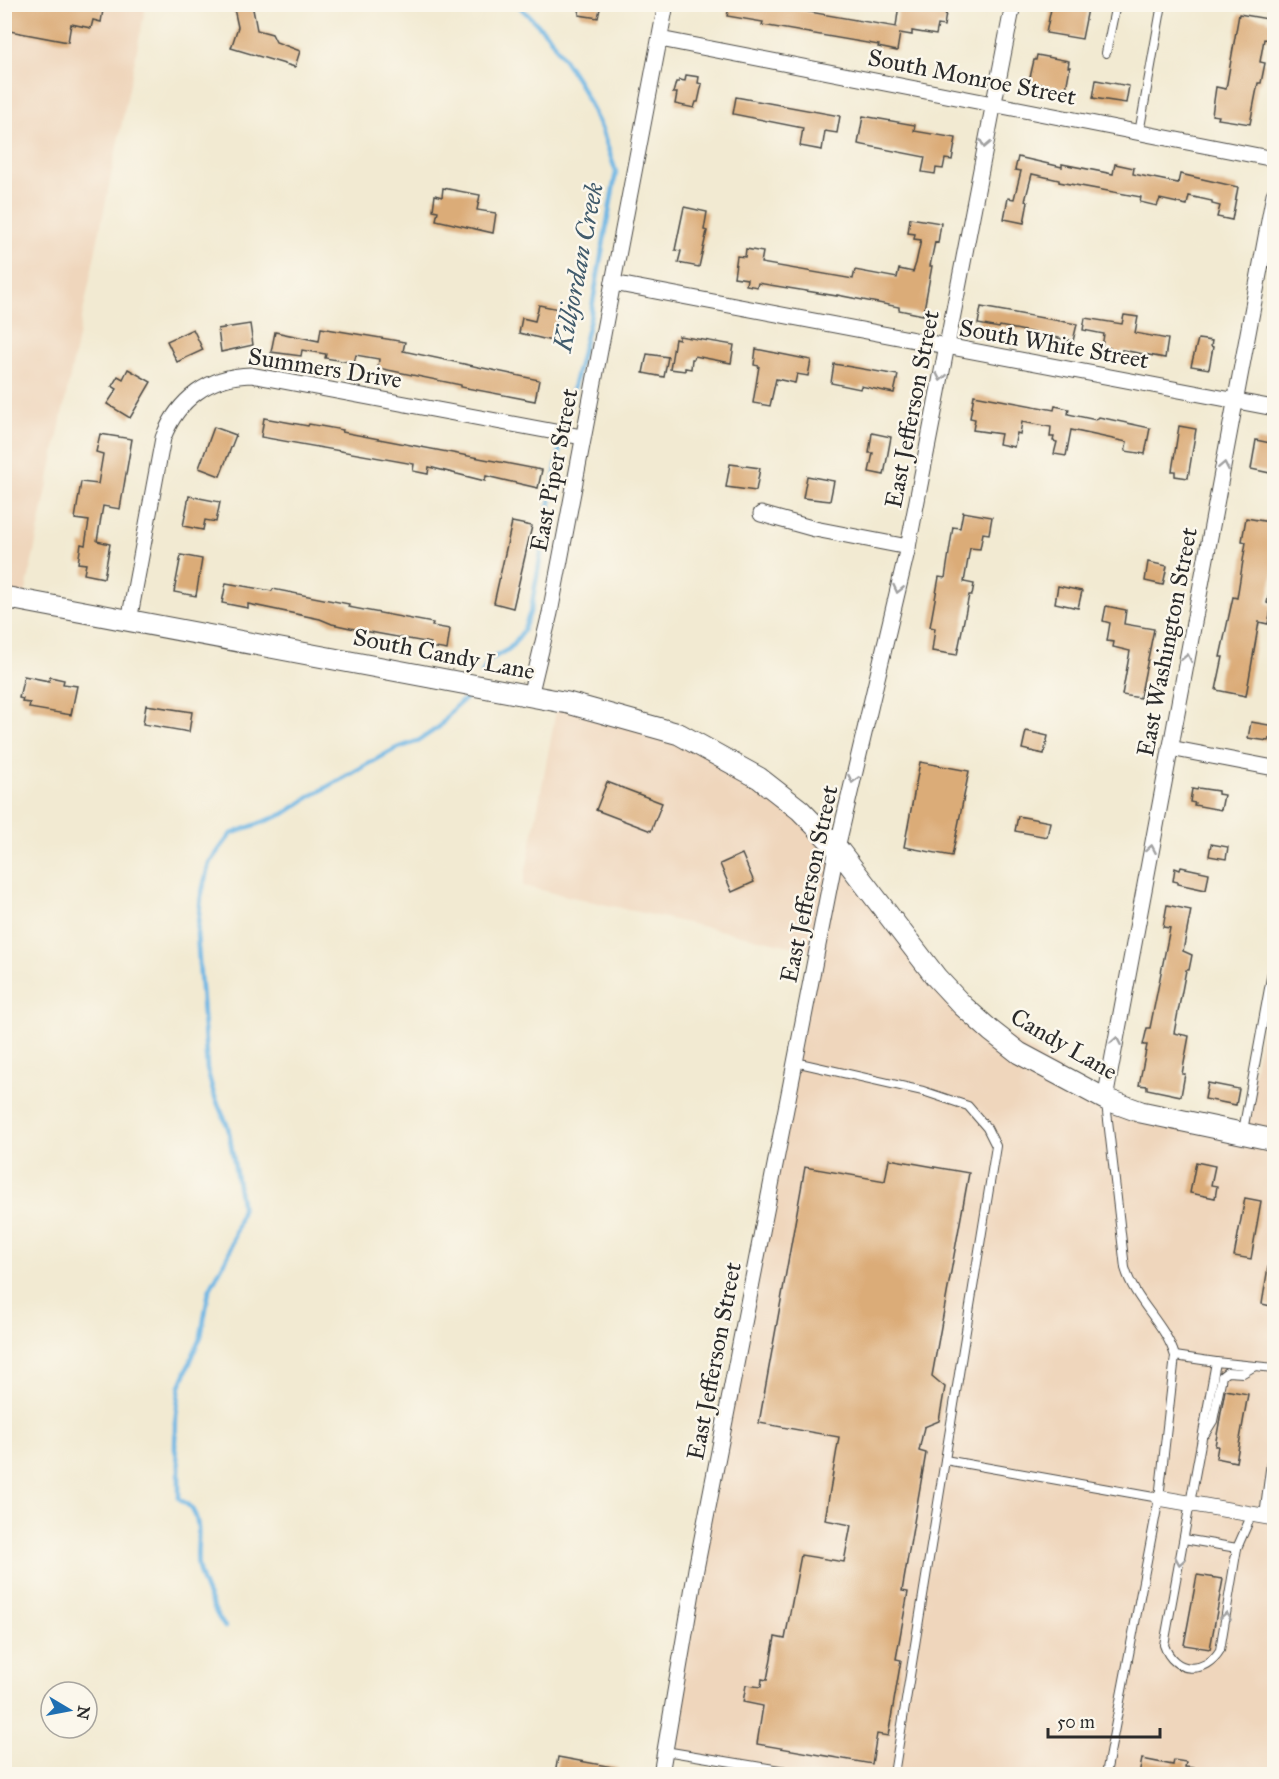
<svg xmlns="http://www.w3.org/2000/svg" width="1279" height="1779" viewBox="0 0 1279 1779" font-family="'IM FELL Great Primer',serif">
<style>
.built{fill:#efd6bc}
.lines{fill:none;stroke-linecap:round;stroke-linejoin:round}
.stream{stroke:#6bb5e4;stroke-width:4.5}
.building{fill:#dbac78}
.lane-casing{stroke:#494844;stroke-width:10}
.street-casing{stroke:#494844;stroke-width:17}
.secondary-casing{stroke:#494844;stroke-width:23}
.lane{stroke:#fff;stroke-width:8}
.street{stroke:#fff;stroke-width:15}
.secondary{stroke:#fff;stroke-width:21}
.oneway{stroke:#a0a0a0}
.labels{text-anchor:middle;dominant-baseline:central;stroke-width:5;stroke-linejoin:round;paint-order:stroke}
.street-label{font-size:24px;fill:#2b2b2b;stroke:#fbf7ec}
.water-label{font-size:26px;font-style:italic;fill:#415b6c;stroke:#fbf7ec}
</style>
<rect width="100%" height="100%" fill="#fbf7ec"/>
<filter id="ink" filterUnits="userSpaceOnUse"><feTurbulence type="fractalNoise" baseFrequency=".0167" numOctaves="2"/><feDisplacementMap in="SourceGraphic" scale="12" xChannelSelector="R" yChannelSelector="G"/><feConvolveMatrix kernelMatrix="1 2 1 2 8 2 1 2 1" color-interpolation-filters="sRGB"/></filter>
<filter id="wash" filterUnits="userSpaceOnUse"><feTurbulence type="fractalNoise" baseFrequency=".008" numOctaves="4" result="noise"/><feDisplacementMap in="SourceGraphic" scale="24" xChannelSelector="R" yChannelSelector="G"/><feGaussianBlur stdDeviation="1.35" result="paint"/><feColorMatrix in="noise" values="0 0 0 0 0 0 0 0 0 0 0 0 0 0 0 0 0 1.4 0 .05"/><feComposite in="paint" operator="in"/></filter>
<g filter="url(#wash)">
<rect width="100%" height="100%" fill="#f2ead2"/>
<g class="built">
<polygon points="4,5 146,5 24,601 4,597"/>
<polygon points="558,701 642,722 779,793 963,1006 1105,1099 1243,1133 1274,961 1274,1774 801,1774 665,1751 817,952 523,886"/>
</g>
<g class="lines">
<g class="stream">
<polyline points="517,4 549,36 578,81 602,130 616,172 590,319 565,422"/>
<polyline points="482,673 489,660 509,649 515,642 523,631 531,610 560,446"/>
<path d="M 225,1627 C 216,1616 201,1582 198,1567 C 195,1549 203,1528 193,1511 C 191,1506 183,1502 179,1498 L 179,1465 L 175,1449 L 176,1415 L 180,1386 L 201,1336 L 209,1291 L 229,1253 L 242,1209 L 228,1127 L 214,1095 L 207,1069 L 197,934 L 201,896 L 209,863 L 231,834 L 284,814 L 311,796 L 395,749 L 418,741 L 439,727 L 455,707 L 470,695"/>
</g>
</g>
<g id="blocks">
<g class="building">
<polygon points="4,4 104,4 101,22 93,20 91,28 71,24 68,42 4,30"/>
<polygon points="233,4 252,4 257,30 272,34 276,42 300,51 295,67 231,48 238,27"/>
<polygon points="580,4 601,4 598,18 579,15"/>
<polygon points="730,4 754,4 777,9 778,4 799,4 798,10 896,27 899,4 929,4 929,10 946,13 944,26 938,25 936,35 912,31 912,35 900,33 897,51 878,47 879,45 762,25 763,22 727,16"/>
<polygon points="1052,4 1089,4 1082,39 1046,33"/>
<polygon points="1239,14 1268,19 1267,21 1273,22 1270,40 1264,39 1260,62 1265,63 1261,83 1258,83 1250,124 1218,119 1219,116 1212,115 1216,87 1226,89"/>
<polygon points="1037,55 1069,61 1068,67 1070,67 1066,89 1029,82 1034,60 1036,60"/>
<polygon points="686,75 699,77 698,83 702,84 698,102 696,102 694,108 675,104 677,93 673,93 676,82 679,82 679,80 685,81"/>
<polygon points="1096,80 1129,86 1126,103 1093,98"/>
<polygon points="736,97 840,116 837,133 825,131 822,150 800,146 803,128 733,114"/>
<polygon points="863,116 915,125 914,131 956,138 952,160 945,159 943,169 936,168 935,174 922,172 925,157 858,144"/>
<polygon points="1018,157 1062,167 1062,164 1113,174 1115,164 1134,168 1133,174 1178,183 1180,174 1238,187 1232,220 1217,217 1220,206 1212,204 1212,201 1189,196 1187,205 1160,199 1157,206 1140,202 1141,197 1059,182 1059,180 1032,174 1025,201 1028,202 1024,223 1004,219 1008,198 1014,199 1021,171 1015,170"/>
<polygon points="443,188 480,195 477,210 496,213 493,233 436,220 438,211 433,210 435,195 442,197"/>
<polygon points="684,207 707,212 704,230 707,231 699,267 678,263 681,251 675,250"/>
<polygon points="910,218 941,223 938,243 935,242 930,266 932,266 923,315 899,310 899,307 837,295 837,296 758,283 757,287 746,285 747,279 734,277 737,256 745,257 746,249 763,252 761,263 853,279 855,270 897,278 899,269 913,272 916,263 921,240 914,239 915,234 908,233"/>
<polygon points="539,305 559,309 552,341 519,333 522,318 535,321"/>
<polygon points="981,307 1077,324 1073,341 1000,326 999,328 978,324"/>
<polygon points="1124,315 1138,317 1135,333 1168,339 1165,358 1122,350 1122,353 1110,351 1110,348 1102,347 1104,334 1083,330 1085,318 1122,324"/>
<polygon points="250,324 253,345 221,352 218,329"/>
<polygon points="321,328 405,342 403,351 539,380 535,401 461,387 461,385 378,368 379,359 356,355 354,363 325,358 326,354 302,350 301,356 271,352 275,332 319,341"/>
<polygon points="193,329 203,350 177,362 167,341"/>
<polygon points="679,336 734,345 731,363 695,356 694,359 692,359 691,369 685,368 685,371 670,369 675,339 679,340"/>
<polygon points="1198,339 1212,341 1211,346 1213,347 1209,369 1191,366"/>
<polygon points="756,349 811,360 808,376 797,374 795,383 776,379 770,406 753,403 759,366 754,365"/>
<polygon points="647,354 668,357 664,377 643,373"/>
<polygon points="834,364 898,375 894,393 861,386 860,389 831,383"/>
<polygon points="128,369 151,382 130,418 107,404 117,389 112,386 118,376 123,379"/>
<polygon points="974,395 1054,410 1055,406 1069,409 1068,414 1096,420 1099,417 1150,428 1145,454 1125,451 1127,442 1071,430 1066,456 1054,454 1057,442 1053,441 1054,437 1050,437 1051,427 1022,422 1020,434 1017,433 1014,447 999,444 1001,434 973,430 975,419 970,418"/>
<polygon points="264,418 308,426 309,424 343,430 342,432 542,470 538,488 486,476 485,481 429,467 428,474 413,471 414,464 261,437"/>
<polygon points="1179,426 1196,429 1188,478 1175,476 1175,471 1172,471"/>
<polygon points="214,427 236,435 220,476 199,468"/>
<polygon points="872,433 891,437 884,475 869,472 873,453 869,453"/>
<polygon points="100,434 132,439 120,509 103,506 97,541 110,544 104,578 84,574 86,564 78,563 81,544 85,545 89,521 75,519 81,482 98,484 103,454 96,452"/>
<polygon points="1256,440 1275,444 1270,473 1251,469"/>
<polygon points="730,464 760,468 756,491 726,487"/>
<polygon points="807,476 834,481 830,501 803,498"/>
<polygon points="189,496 220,502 216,522 205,520 203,530 183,526"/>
<polygon points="963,512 992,517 989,534 983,533 980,549 970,548 964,582 974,584 972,595 969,595 957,655 932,651 935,628 930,627 939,577 945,578 953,527 960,528"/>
<polygon points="1246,518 1275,523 1275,567 1267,603 1272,605 1268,624 1259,622 1246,696 1216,690 1223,657 1220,657 1233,597 1237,598 1246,542 1242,541"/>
<polygon points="512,522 532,526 513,608 494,603"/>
<polygon points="181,555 202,559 196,596 174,592"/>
<polygon points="1148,562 1167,566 1163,585 1145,581"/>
<polygon points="226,583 272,591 273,589 349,604 348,607 433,623 432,626 450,629 447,650 430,647 431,643 364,631 332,624 320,619 248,604 248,608 222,603"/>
<polygon points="1058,586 1082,591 1078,608 1055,603"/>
<polygon points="1106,606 1126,610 1124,624 1154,629 1140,698 1122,695 1130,651 1113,647 1114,642 1107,641 1110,623 1103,621"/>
<polygon points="24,676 49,681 50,677 64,680 63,684 77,686 71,715 29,708 30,703 22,702 23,699 19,698"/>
<polygon points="146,705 192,712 189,732 143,724"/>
<polygon points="1251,722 1275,726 1273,739 1269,738 1268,741 1248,738"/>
<polygon points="1026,731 1048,736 1044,754 1022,749"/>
<polygon points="920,762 969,771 952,856 904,847"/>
<polygon points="607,782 662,803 651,831 596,810"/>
<polygon points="1198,788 1218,791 1218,794 1224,795 1221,810 1194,805 1195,803 1190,802 1192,789 1197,790"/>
<polygon points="1018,816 1050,822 1047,837 1015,831"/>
<polygon points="1211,844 1228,847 1226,859 1209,856"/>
<polygon points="742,854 754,882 732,892 720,864"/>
<polygon points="1181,867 1209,873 1206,890 1178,884 1178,882 1173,881 1175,868 1180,870"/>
<polygon points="1167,905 1191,910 1183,951 1192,955 1189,970 1186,970 1174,1033 1189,1036 1182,1074 1185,1074 1181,1096 1147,1089 1147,1086 1139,1085 1147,1045 1143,1045 1147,1028 1150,1028 1170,928 1163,927"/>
<polygon points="1208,1083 1239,1089 1236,1105 1205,1099"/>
<polygon points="889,1159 969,1173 932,1376 945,1387 939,1421 924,1427 919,1451 926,1453 902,1591 908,1592 896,1659 901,1660 888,1736 877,1734 872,1764 757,1744 763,1706 743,1702 746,1685 761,1687 762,1679 767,1680 775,1637 785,1639 801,1555 844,1562 851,1525 825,1520 839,1437 759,1423 805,1167 885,1181"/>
<polygon points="1196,1162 1215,1166 1211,1185 1217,1186 1215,1198 1190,1193"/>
<polygon points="1245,1198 1261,1201 1251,1259 1234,1256"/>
<polygon points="1268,1267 1275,1268 1275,1307 1262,1304"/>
<polygon points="1225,1390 1248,1394 1236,1462 1216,1458 1218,1446 1215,1446"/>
<polygon points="1197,1575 1223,1579 1210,1649 1184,1645"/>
<polygon points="558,1757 618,1768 617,1774 555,1774"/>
<polygon points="1142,1759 1173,1765 1174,1760 1186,1762 1185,1767 1194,1768 1194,1774 1139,1774"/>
</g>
</g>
</g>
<g filter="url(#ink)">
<use href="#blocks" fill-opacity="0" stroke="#494844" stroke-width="1.5"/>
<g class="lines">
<defs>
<g id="lane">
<polyline points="1106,53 1116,4"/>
<polyline points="1139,133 1162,4"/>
<polyline points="795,1062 923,1091 968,1106 987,1128 996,1146 894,1774"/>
<path d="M 1106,1103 L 1125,1268 C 1135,1302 1165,1323 1175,1356 L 1159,1498 L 1106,1774"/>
<polyline points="1243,1131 1274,961"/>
<polyline points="1175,1356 1216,1362"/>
<polyline points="1205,1434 1213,1421 1222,1376 1227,1372 1243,1373 1255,1366"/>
<polyline points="945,1460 1159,1498"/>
<path d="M 1252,1514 L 1237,1548 L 1220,1650 C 1205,1675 1174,1674 1164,1645 L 1216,1362 L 1274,1368"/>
<polyline points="1264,1516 1274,1439"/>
<polyline points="1184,1539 1237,1548"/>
<polyline points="665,1751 804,1774"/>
</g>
<g id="street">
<polyline points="660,39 1274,159"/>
<polyline points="613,283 1274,408"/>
<polyline points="761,514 815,529 908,547"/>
<path d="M 129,621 L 163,438 C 178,399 209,376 251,375 L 582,437"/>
<polyline points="530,696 550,613 666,4"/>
<polyline points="1170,748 1274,768"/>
<polyline points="1105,1099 1274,194"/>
<polyline points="1159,1498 1274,1518"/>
<polyline points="661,1774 696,1569 837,848 908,547 1013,4"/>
</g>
<polyline id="secondary" points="4,597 568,703 679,734 759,778 800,810 837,848 936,977 963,1006 991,1031 1019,1053 1105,1099 1141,1112 1274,1140"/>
</defs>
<use href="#lane" class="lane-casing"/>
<use href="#street" class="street-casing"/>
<use href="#secondary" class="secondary-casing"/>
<use href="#lane" class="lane"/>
<use href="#street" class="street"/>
<use href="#secondary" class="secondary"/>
</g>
<defs><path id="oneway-chevron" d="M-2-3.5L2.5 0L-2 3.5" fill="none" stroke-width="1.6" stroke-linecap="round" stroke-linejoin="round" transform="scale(1.5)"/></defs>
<g class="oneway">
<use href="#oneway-chevron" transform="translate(985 144) rotate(101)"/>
<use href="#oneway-chevron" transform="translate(941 377) rotate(101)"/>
<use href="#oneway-chevron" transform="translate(1224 466) rotate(-79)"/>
<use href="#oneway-chevron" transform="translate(898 589) rotate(103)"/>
<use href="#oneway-chevron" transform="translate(1187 658) rotate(-79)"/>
<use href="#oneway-chevron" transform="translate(853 779) rotate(103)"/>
<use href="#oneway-chevron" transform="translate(1151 849) rotate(-80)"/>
<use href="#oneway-chevron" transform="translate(1116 1041) rotate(-80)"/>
<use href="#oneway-chevron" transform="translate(1180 1561) rotate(100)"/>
<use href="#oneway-chevron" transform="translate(1226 1616) rotate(-81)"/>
</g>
</g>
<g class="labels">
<g class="street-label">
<text transform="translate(972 77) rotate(11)">South Monroe Street</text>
<text transform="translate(1054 344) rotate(10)">South White Street</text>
<text transform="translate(325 368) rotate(9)">Summers Drive</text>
<text transform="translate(912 409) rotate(-79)">East Jefferson Street</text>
<text transform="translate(554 470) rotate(-79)">East Piper Street</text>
<text transform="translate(1167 642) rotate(-79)">East Washington Street</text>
<text transform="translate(444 654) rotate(11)">South Candy Lane</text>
<text transform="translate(809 884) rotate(-78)">East Jefferson Street</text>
<text transform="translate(1064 1044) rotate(30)">Candy Lane</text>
<text transform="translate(714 1361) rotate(-79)">East Jefferson Street</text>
</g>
<g class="water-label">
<text transform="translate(578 267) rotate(-79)">Killjordan Creek</text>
</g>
</g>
<rect width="1279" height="1779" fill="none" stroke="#fbf7ec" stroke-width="24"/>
<g transform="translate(69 1710) rotate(100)"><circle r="28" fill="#fbf7ec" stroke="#a8a59f" stroke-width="1.5"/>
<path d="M0-4.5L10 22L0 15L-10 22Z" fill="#1f6fb2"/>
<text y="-9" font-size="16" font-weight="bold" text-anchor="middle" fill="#2b2b2b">N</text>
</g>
<path d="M1048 1728v9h112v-9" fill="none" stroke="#2b2b2b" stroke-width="3"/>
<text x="1057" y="1728" font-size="18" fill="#2b2b2b" stroke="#fbf7ec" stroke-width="4.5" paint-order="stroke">50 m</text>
</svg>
